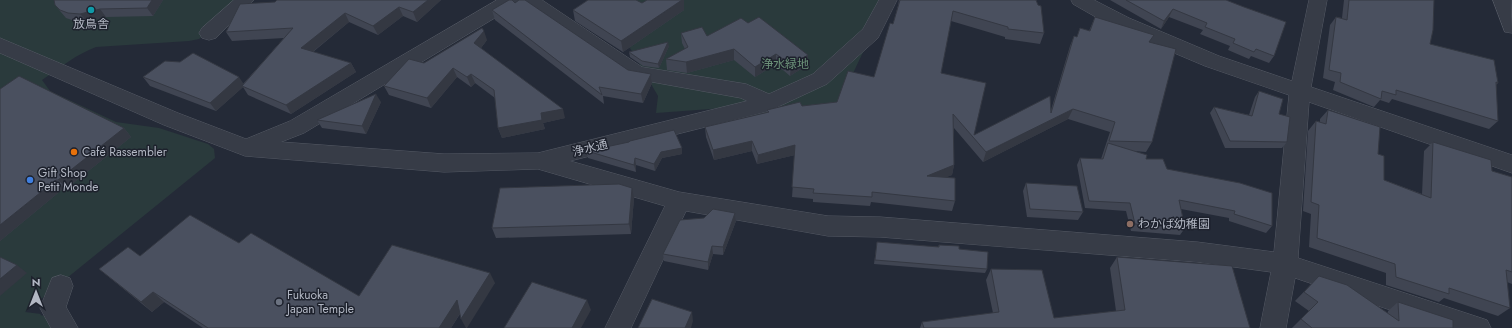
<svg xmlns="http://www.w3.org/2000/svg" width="1512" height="328" viewBox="0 0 1512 328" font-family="Jost,'Noto Sans JP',sans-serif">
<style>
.green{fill:#2a3a3c}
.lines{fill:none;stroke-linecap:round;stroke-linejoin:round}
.minor-casing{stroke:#555a65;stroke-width:1}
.minor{fill:#373c47;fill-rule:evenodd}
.wall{fill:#404552}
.shaded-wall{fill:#343842}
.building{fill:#4a505f;stroke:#343842}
.culture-dot{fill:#0f9aa8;stroke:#1d212c;stroke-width:1.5}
.food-dot{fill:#e8710a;stroke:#1d212c;stroke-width:1.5}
.shop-dot{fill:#3f7fe0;stroke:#1d212c;stroke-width:1.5}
.education-dot{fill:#8d6e63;stroke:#1d212c;stroke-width:1.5}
.worship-dot{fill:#6b7280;stroke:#1d212c;stroke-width:1.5}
.labels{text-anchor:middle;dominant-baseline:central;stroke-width:3;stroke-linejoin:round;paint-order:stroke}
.poi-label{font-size:12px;fill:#b2b7c3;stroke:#1d212c;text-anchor:start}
.park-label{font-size:12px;fill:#6c9179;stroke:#1d212c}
.street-label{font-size:12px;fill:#b2b7c3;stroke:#1d212c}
</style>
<rect width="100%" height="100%" fill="#242a37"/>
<g class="green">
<path d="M 0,0 L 245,0 L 199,39 L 189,41 L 96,47 C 77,54 59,68 42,80 L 50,91 L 116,122 L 159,128 L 208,144 L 214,149 L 215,158 L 25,312 L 41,314 L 40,315 L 45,316 L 55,328 L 0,328 Z"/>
<polygon points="602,0 888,0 834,113 788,149 738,107 656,113 658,96"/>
</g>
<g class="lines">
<defs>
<g id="minor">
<polygon points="234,0 254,0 216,38 209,40 202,38 199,33 202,28"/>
<path d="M 497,0 L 542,0 L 642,67 L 746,84 L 769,94 L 813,74 L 863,29 L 879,0 L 897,0 L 878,38 L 827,84 L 769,111 L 570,161 L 679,192 L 828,216 L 880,217 L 1197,242 L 1274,252 L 1289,95 L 1205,66 L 1115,28 L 1073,4 L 1071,0 L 1094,0 L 1129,18 L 1219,56 L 1292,81 L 1309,0 L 1327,0 L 1311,87 L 1512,155 L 1512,173 L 1309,102 L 1298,258 L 1478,317 L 1487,320 L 1491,328 L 1444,328 L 1295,278 L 1286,328 L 1260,328 L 1271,272 L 1197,262 L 880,237 L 828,236 L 686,211 L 631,328 L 605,328 L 665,206 L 538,169 L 444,172 L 245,156 L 164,125 L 0,53 L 0,38 L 178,113 L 246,139 L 290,121 ZM 520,0 L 522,4 L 630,78 L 741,98 L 747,101 L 538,153 L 444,154 L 281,142 L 304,133 L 518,4 Z"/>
<polygon points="1493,0 1511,0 1512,33 1505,32"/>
<polygon points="61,275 70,278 73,286 66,307 78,328 51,328 40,308 52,278"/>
</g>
</defs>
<use href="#minor" class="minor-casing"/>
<use href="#minor" class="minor"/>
</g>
<g class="wall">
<polygon points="54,0 163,0 153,16 106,17 87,21 75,21 66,18 55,5"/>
<polygon points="441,0 417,22 403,16 378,35 349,22 313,52 351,63 356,72 291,114 248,95 243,87 216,111 150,86 143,77 243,84 284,38 232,41 226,32 275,2"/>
<polygon points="647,0 684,0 684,10 623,52 575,21 573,10 642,3"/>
<polygon points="899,0 1036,0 1044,33 1040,44 1005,39 1005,37 951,21 941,73 974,135 1051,110 1070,46 1074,36 1077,37 1080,28 1089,31 1095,17 1150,42 1152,142 1146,152 1134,151 1146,159 1167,169 1272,226 1266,233 1229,221 1229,218 1181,209 1185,228 1180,235 1131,231 1126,211 1085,208 1077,165 1080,158 1101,159 1110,132 1068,119 983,162 954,128 954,165 952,175 946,177 955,201 952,211 871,202 870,206 813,202 813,199 792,197 795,155 757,164 752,151 714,160 706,137 705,127 767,113 767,110 837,102 874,77 893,24 898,6"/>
<polygon points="1110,0 1226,0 1274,56 1269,63 1251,56 1249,59 1228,50 1230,46 1200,34 1203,30 1169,17 1161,29"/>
<polygon points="1344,0 1434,0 1430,44 1498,83 1496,85 1498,121 1489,129 1392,99 1389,103 1380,100 1374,107 1333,90 1335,82 1323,78 1330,25 1336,17 1342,18"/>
<polygon points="515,3 628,70 651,74 652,83 643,103 603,96 604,104 495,20 492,10"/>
<polygon points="748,23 807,65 790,76 776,64 755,77 734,60 687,73 667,70 666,59 685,49 682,43 681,33 707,36"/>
<polygon points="487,40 481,48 565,118 543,123 545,129 502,138 498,128 495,98 475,83 471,87 457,77 431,108 389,95 384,86 424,63"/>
<polygon points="669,46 659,68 643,66 630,57 629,52"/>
<polygon points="0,89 124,128 131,137 67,188 64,188 0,241"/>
<polygon points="1259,91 1279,114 1287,142 1282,148 1225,148 1210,113 1214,107 1249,115 1255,97"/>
<polygon points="381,102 366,134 322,128 317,120"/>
<polygon points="1328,110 1378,154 1384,180 1422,194 1424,151 1433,142 1492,171 1512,177 1512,284 1507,282 1510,308 1498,316 1444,298 1439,302 1386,285 1386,273 1309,247 1311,214 1303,211 1308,131 1316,121 1320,122 1320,119"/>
<polygon points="587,151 682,154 662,158 655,171 636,165 636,172 588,158"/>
<polygon points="1026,183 1083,212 1078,220 1027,217 1023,191"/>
<polygon points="634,198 631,234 496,238 492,228"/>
<polygon points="735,213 736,221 723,255 713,254 708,270 664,261 663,254 704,218"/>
<polygon points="877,242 938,247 939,245 959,249 987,269 985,273 874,264"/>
<polygon points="239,243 359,296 495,283 460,314 451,328 203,328 164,302 152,312 99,269 140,256"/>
<polygon points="1117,257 1250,328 920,328 922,322 993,313 986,280 991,269 1054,318 1116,311 1110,268"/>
<polygon points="1319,276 1388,313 1388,311 1398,302 1453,328 1292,328 1309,311 1295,301"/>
</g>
<g class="shaded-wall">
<polygon points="152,0 163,0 153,16 147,8"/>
<polygon points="428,0 441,0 417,22 413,12"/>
<polygon points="682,0 684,0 684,10 623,52 621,41"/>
<polygon points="399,7 403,16 378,35 373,26"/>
<polygon points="100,9 106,17 87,21 80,14"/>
<polygon points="1173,9 1169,17 1161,29 1164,21"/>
<polygon points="345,13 349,22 306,57 301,48"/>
<polygon points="484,31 487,40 477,53 474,43"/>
<polygon points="668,42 669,46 659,68 658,64"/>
<polygon points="734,49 734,60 687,73 686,62"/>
<polygon points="776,54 776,64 755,77 755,67"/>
<polygon points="808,55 807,65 790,76 791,65"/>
<polygon points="351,63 356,72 291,114 286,105"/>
<polygon points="453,68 457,77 431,108 427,98"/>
<polygon points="471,74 475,83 471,87 467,77"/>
<polygon points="651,74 652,83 643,103 641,94"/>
<polygon points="239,77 245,86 242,86 243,87 216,111 210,103"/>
<polygon points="376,94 381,102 366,134 362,126"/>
<polygon points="563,109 565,118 543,123 545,129 502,138 498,128 541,113"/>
<polygon points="1073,109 1068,119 983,162 986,152"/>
<polygon points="124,128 131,137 67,188 58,180"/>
<polygon points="752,141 752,151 714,160 713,150"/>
<polygon points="795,145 795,155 757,164 758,155"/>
<polygon points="682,148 682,154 662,158 655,171 654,164 661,152"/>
<polygon points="635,158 636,165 636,172 634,165"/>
<polygon points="954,165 952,175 924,186 927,176"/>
<polygon points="56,180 64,188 0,241 0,225"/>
<polygon points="632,188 634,198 631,234 629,224"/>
<polygon points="735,213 736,221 723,255 723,247"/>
<polygon points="712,246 713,254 708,270 708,262"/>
<polygon points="17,265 27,273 0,296 0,279"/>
<polygon points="490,273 495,283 467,328 466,328 461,319"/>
<polygon points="153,292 164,302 152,312 141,302"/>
<polygon points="457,300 462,310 451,328 439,328"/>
<polygon points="587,300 591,310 581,328 572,328"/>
<polygon points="692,312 693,321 691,328 685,328"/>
</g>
<g class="building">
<polygon points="54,0 152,0 147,8 100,9 80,14 68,13 60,10 55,5"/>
<polygon points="277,0 428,0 413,12 399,7 373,26 345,13 301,48 351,63 286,105 242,86 293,28 226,32 240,4 275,2"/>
<polygon points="509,0 512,0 515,3 519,0 525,0 628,70 651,74 641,94 599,87 602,95 492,10"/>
<polygon points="588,0 636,0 642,3 647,0 682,0 621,41 573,10"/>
<polygon points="900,0 1036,0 1038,5 1041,6 1044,33 1008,29 1008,27 953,11 941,73 986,83 974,135 1050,96 1051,113 1074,36 1077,37 1080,28 1090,31 1095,17 1154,35 1149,42 1176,49 1152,142 1109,141 1115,122 1073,109 986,152 953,114 954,165 927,176 955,178 955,201 872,192 872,197 813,193 814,189 792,187 795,145 758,155 752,141 713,150 705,127 769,112 767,110 800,102 802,106 837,102 848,71 874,77 890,23 893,24"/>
<polygon points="1126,0 1226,0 1244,7 1286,22 1274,56 1256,49 1254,52 1233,43 1235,39 1205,27 1207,23 1173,9 1164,21"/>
<polygon points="1349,0 1434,0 1433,30 1430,44 1494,60 1498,83 1496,82 1498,121 1396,90 1396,95 1382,91 1381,99 1340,82 1341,73 1329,70 1336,17 1347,20"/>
<polygon points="759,17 808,55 791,65 776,54 755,67 734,49 686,62 666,59 688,47 681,33 702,27 707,36 741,18 748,23"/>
<polygon points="482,28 484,31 474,43 563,109 541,113 542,120 498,128 494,90 471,74 467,77 453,68 427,98 384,86 409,59 424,63"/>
<polygon points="668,42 658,64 642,61 629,52"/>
<polygon points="193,53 239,77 210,103 143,77 165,61 180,62"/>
<polygon points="19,76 124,128 58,180 56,180 0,225 0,89"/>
<polygon points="1259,91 1283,99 1279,114 1290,117 1287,142 1230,141 1214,107 1252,116"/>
<polygon points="376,94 362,126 317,120"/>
<polygon points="1328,110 1380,127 1378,154 1384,156 1384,180 1431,198 1433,142 1491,160 1492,171 1512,177 1512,272 1506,270 1510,308 1449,288 1449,294 1396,277 1395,264 1317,238 1319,205 1311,202 1316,121 1326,124"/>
<polygon points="674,130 682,148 661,152 654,164 635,158 634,165 587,151 629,142 630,141"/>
<polygon points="1108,143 1147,155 1146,159 1163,159 1167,169 1240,183 1272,193 1272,226 1234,214 1235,211 1179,200 1185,228 1135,224 1130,203 1089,201 1080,158 1103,159"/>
<polygon points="1026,183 1077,186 1083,212 1030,209"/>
<polygon points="619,184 632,188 629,224 492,228 500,188"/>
<polygon points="713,209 735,213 723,247 712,246 708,262 663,254 680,220 704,218"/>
<polygon points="190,215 239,243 251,233 359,296 392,245 490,273 461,319 457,300 439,328 208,328 153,292 141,302 99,269 128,247 140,256"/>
<polygon points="877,242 939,247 939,245 959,246 959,249 988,252 987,269 875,260"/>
<polygon points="0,257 17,265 0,279"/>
<polygon points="1117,257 1232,266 1250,328 924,328 922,322 999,312 991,269 1042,270 1054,318 1125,310"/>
<polygon points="1319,276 1347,285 1399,321 1398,302 1453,320 1453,328 1312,328 1301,319 1318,302 1304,292"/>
<polygon points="532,282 587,300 572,328 504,328"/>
<polygon points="652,299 692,312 685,328 638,328"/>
</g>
<circle class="culture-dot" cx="91" cy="10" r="4"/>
<circle class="food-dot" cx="74" cy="152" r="4"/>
<circle class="shop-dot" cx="30" cy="180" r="4"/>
<circle class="education-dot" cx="1130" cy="224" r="4"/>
<circle class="worship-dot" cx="279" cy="302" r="4"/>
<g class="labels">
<g class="poi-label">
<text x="91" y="24" text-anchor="middle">放鳥舎</text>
<text x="82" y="152">Café Rassembler</text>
<text x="38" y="173">Gift Shop<tspan x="38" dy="14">Petit Monde</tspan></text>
<text x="1138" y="224">わかば幼稚園</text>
<text x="287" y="295">Fukuoka<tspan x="287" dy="14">Japan Temple</tspan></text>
</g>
<g class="park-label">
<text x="785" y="64">浄水緑地</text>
</g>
<g class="street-label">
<text transform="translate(590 148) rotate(-14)">浄水通</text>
</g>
</g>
<g transform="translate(36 292)" stroke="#1d212c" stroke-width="3" paint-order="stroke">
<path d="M0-3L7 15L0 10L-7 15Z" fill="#b2b7c3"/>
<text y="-6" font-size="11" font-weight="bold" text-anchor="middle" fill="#b2b7c3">N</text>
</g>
</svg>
